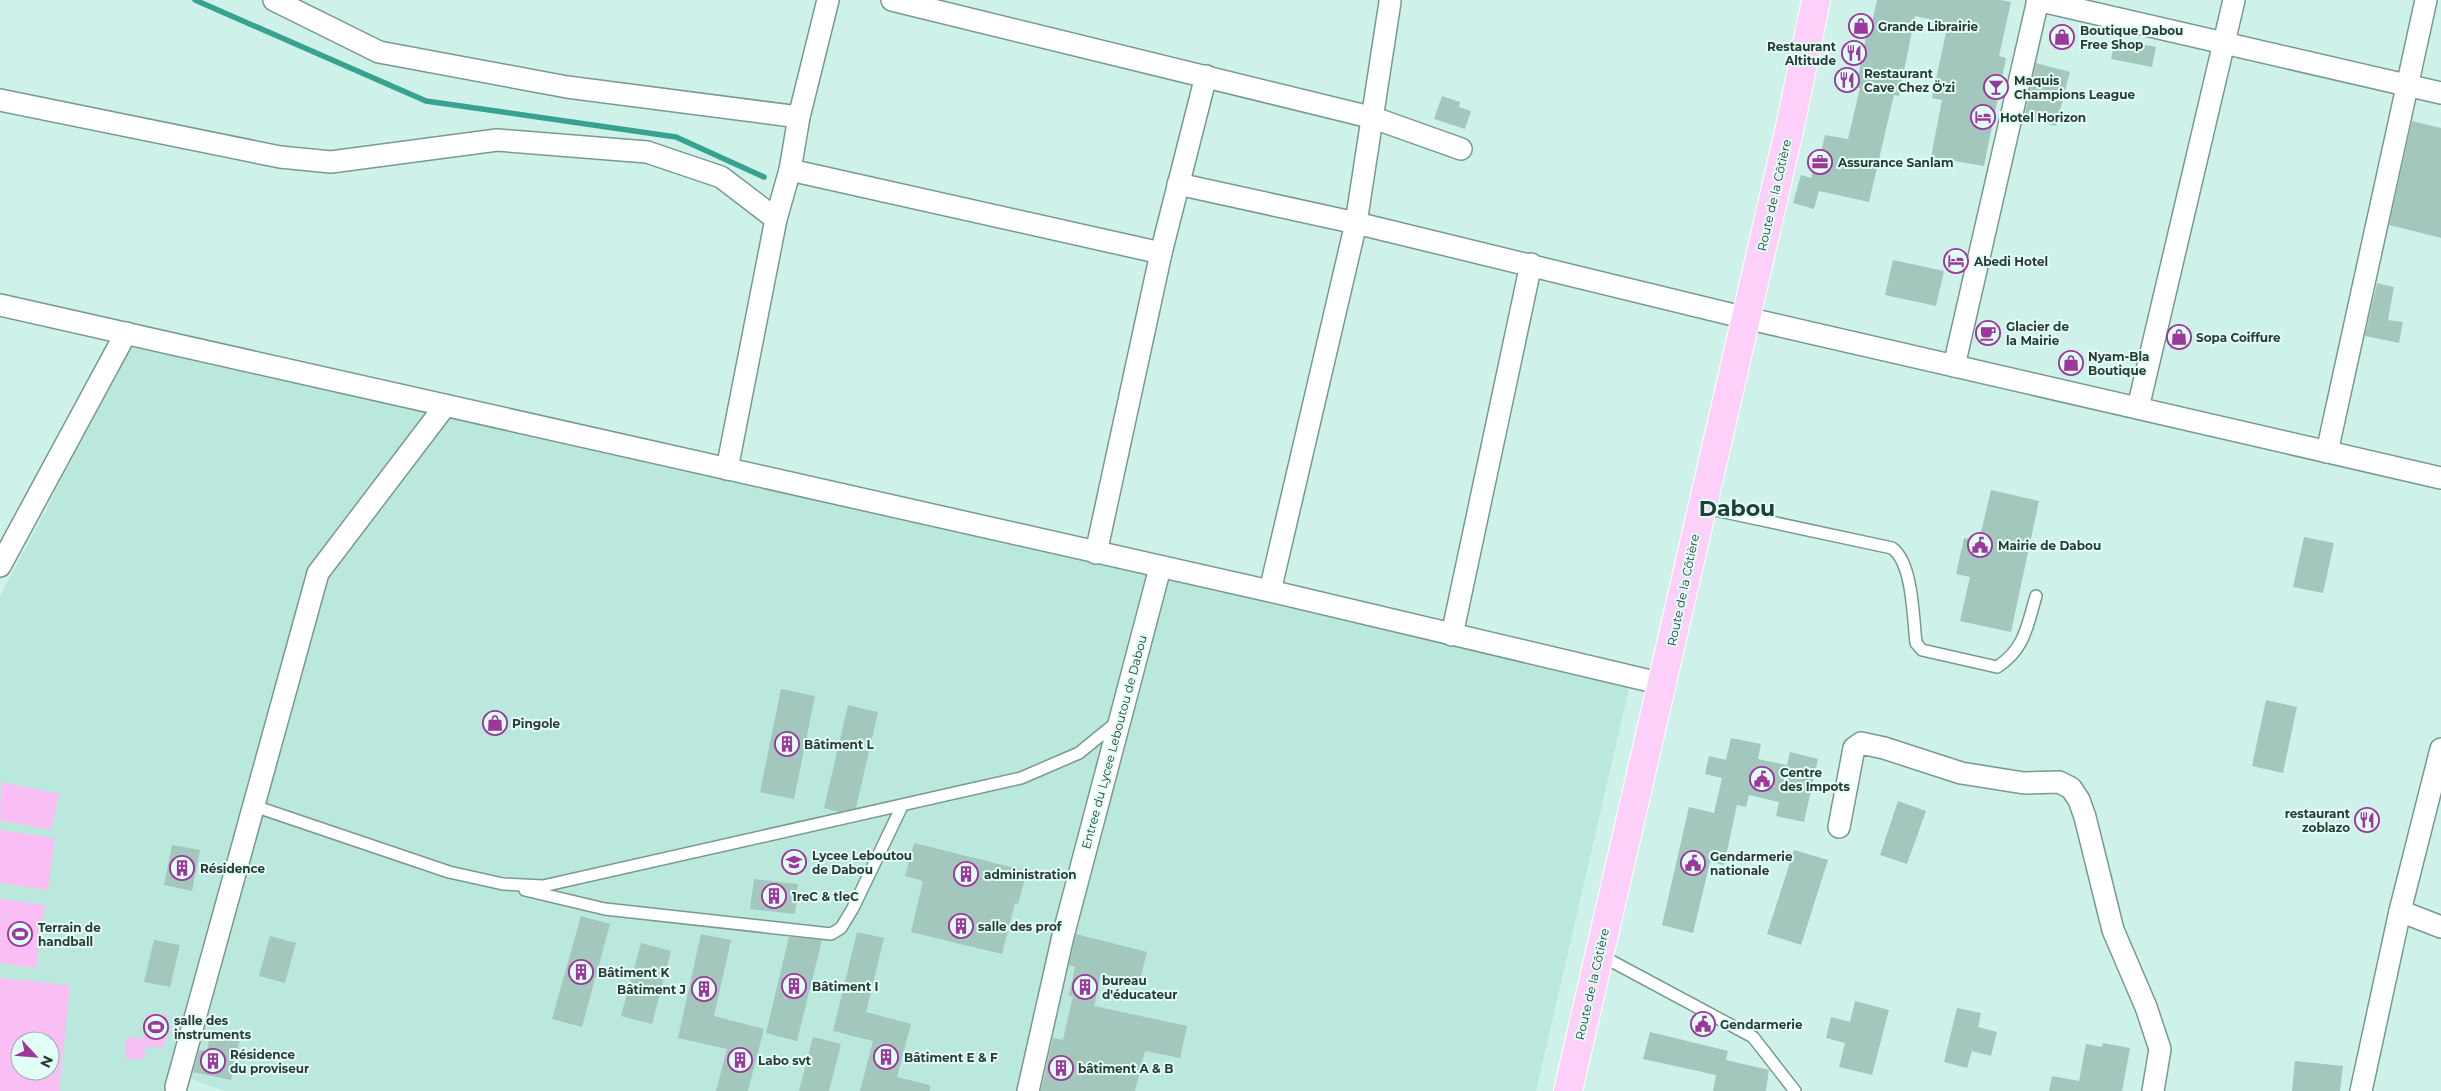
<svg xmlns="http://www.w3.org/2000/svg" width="2441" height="1091" viewBox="0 0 2441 1091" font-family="Montserrat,sans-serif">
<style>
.built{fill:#bbe8dc;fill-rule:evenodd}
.green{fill:#f9bff5;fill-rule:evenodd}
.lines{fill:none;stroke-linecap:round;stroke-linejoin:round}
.stream{stroke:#37a28d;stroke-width:5.5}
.building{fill:#a3c6bd}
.lane-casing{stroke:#789991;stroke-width:14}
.street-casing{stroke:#789991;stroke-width:24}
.primary-casing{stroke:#fff;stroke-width:30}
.lane{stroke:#fff;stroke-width:11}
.street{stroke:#fff;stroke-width:21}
.primary{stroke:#fdd0fa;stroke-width:28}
.labels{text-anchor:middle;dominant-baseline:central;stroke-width:4;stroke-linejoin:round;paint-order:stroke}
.poi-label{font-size:12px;font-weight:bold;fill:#2b3a36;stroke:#e1fef6;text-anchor:start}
.street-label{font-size:12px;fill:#2b3a36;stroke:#e1fef6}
.town-label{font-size:22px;font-weight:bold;fill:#214039;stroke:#e1fef6}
</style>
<rect width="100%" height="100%" fill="#cef2e9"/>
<path class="built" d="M 126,346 L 246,369 L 1630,684 L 1536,1091 L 224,1091 L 188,1078 L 185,1091 L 0,1091 L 0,596 L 45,512 ZM 20,1041 L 50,1041 L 50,1071 L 20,1071 Z"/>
<g class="green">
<polygon points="1,782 59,794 51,830 0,820"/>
<polygon points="0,830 55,838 48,890 0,883"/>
<polygon points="0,899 45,905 36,968 0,963"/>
<path d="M 0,978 L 70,985 L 59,1091 L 0,1091 ZM 20,1041 L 50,1041 L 50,1071 L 20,1071 Z"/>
<polygon points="147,1013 168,1016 164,1048 146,1046 144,1060 125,1058 127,1037 144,1039"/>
</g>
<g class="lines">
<polyline class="stream" points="195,0 426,101 676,137 764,177"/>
</g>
<g class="building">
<polygon points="1877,0 2001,0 2011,2 1999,56 2006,58 1984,166 1931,157 1942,100 1932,98 1948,23 1915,16 1899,96 1894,95 1869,202 1819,191 1814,209 1793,203 1801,175 1811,178 1818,156 1820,157 1825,135 1848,139 1860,88 1856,87 1867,32 1870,32"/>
<polygon points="2115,39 2156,47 2152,67 2111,59"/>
<polygon points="2036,63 2070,72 2056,126 2024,118"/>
<polygon points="1442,96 1460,102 1459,107 1471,111 1465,129 1434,119"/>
<polygon points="2412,121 2441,128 2441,238 2389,225"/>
<polygon points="1893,260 1944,271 1936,306 1885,295"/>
<polygon points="2377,283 2394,287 2388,320 2403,322 2399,343 2365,336"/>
<polygon points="1991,490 2039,501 2011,632 1960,621 1970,577 1956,574 1964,538 1979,541"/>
<polygon points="2304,537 2334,543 2323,593 2293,587"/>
<polygon points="781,689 815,696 794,799 760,792"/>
<polygon points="2266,700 2297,707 2283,773 2252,766"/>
<polygon points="848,705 878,712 856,808 839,812 824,808"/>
<polygon points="1731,738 1761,744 1758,759 1787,765 1790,752 1818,759 1804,822 1776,816 1779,802 1749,795 1746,807 1737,805 1724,865 1710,862 1693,933 1662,925 1689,807 1714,813 1722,778 1705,774 1709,756 1726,760"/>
<polygon points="1898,801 1926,811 1907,864 1880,855"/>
<polygon points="914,843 1027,871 1018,904 1015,903 1002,954 911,932 923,881 905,876"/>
<polygon points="172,845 200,850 192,891 164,885"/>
<polygon points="1794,850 1828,860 1801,945 1767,934"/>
<polygon points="754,879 798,884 795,914 750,909"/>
<polygon points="581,916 610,924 582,1027 552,1019"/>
<polygon points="857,932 884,938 866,1012 911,1024 897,1077 930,1085 930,1091 860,1091 873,1041 833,1031"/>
<polygon points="701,934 731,940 714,1016 764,1029 748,1091 716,1091 727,1049 678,1038"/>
<polygon points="1076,934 1147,952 1139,983 1101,973 1094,1006 1187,1026 1180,1058 1145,1051 1135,1091 1041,1091 1053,1038 1063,1040 1073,996 1069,996 1075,967 1069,965"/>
<polygon points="270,936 296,943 285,983 259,976"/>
<polygon points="789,937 822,940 797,1041 766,1033"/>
<polygon points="154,940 180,945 170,987 144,982"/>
<polygon points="641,943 671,951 652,1024 621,1016"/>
<polygon points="1855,1001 1889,1010 1872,1075 1839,1067 1845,1043 1826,1038 1831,1017 1850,1022"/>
<polygon points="1957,1008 1981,1013 1978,1027 1997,1032 1991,1056 1972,1051 1967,1068 1944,1062"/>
<polygon points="211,1032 240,1038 231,1080 193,1072 199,1050 207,1051"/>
<polygon points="1650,1032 1728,1051 1726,1060 1769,1070 1766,1091 1713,1091 1716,1075 1643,1059"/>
<polygon points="813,1037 841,1044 829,1091 799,1091"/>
<polygon points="2103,1043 2130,1048 2122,1091 2049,1091 2052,1076 2079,1081 2086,1044 2102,1047"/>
<polygon points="2295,1061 2343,1066 2340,1091 2292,1091"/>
</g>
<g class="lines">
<defs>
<g id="lane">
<path d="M 1701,507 L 1892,548 C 1913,563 1913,618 1916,643 L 1922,650 L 1997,667 C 2025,649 2027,626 2036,596"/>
<polyline points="254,806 449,872 503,884 543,886 1021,778 1079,753 1117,722"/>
<polyline points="525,890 605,909 831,934 841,928 853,908 902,806"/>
<polyline points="1600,955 1753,1037 1795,1091"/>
</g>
<g id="street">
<polyline points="274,0 379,52 567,87 799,117"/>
<polyline points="892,0 1374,118 1461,149"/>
<polyline points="2037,0 2441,93"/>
<polyline points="0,100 280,157 331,162 497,140 647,152 721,177 776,219"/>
<polyline points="790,170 1161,253"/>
<polyline points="1178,184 1356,223 1746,318 2441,478"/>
<polyline points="0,305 1270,591 1663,684"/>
<polyline points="1954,366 2038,0"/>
<polyline points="2138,408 2234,0"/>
<polyline points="2327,452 2426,0"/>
<polyline points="727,469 776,219 790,170 799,117 828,0"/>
<polyline points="1096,553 1161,253 1206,76"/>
<polyline points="0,566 126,333"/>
<polyline points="1270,591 1356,223 1390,2"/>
<polyline points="1452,635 1531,264"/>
<polyline points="1839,827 1854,748 1861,743 1884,748 1961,773 2024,783 2059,782 2071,788 2079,800 2085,817 2113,930 2146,1007 2160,1049 2153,1091"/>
<polyline points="2400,911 2441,927"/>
<polyline points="176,1087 318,573 445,406"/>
<polyline points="1028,1091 1063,936 1160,568"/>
<polyline points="2361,1091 2400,911 2441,749"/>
</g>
<polyline id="primary" points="1568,1091 1791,122 1816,0"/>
</defs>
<use href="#lane" class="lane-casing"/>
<use href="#street" class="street-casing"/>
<use href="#primary" class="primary-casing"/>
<use href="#lane" class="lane"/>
<use href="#street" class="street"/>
<use href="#primary" class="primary"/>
</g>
<defs>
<symbol id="shop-ring" viewBox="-11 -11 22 22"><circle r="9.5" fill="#e1fef6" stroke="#9d379b" stroke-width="1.5"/><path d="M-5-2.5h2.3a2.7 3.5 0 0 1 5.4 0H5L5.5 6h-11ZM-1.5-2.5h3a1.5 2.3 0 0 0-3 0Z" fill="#9d379b"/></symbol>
<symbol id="restaurant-ring" viewBox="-11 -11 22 22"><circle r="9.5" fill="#e1fef6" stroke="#9d379b" stroke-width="1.5"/><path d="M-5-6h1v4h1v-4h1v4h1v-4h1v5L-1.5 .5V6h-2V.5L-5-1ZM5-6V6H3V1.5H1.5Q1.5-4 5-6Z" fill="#9d379b"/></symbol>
<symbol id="bar-ring" viewBox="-11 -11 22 22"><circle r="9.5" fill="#e1fef6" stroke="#9d379b" stroke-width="1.5"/><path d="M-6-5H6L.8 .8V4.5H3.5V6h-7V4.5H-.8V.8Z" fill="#9d379b"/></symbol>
<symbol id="hotel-ring" viewBox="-11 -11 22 22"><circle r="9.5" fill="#e1fef6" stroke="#9d379b" stroke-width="1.5"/><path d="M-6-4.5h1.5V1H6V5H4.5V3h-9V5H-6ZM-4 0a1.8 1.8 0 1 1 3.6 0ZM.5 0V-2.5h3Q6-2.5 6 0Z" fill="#9d379b"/></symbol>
<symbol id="office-ring" viewBox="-11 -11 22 22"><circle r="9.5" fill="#e1fef6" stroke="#9d379b" stroke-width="1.5"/><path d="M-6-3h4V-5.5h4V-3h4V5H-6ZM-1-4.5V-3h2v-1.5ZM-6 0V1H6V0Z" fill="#9d379b"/></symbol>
<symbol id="cafe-ring" viewBox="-11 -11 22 22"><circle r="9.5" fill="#e1fef6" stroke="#9d379b" stroke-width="1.5"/><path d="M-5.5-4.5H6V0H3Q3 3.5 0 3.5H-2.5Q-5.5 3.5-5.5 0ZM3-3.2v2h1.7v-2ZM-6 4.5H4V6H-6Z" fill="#9d379b"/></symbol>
<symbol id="civic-ring" viewBox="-11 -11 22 22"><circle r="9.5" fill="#e1fef6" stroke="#9d379b" stroke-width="1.5"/><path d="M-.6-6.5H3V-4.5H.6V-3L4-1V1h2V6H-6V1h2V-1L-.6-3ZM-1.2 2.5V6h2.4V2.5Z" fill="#9d379b"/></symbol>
<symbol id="building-ring" viewBox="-11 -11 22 22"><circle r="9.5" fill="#e1fef6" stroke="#9d379b" stroke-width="1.5"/><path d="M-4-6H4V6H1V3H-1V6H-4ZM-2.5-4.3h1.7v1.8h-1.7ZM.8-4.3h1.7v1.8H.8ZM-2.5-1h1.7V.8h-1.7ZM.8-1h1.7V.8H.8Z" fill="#9d379b"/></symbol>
<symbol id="school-ring" viewBox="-11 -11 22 22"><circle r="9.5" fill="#e1fef6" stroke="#9d379b" stroke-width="1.5"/><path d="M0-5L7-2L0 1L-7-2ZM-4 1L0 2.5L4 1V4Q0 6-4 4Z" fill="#9d379b"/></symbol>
<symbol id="stadium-ring" viewBox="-11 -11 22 22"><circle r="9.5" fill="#e1fef6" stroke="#9d379b" stroke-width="1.5"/><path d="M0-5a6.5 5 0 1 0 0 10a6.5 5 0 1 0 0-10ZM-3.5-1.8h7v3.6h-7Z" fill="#9d379b"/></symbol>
</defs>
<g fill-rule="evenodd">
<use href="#shop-ring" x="1847" y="12" width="28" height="28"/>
<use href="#shop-ring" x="2048" y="23" width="28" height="28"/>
<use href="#restaurant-ring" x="1840" y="39" width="28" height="28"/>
<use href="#restaurant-ring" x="1833" y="66" width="28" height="28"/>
<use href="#bar-ring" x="1982" y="73" width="28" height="28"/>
<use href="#hotel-ring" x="1969" y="103" width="28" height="28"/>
<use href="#office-ring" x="1806" y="148" width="28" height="28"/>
<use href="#hotel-ring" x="1942" y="247" width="28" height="28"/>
<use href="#cafe-ring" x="1974" y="319" width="28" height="28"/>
<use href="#shop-ring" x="2165" y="323" width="28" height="28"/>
<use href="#shop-ring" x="2057" y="349" width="28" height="28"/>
<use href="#civic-ring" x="1966" y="531" width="28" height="28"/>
<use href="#shop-ring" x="481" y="709" width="28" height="28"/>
<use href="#building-ring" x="773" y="730" width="28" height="28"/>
<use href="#civic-ring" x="1748" y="765" width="28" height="28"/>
<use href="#restaurant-ring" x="2353" y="806" width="28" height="28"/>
<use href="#school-ring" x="780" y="848" width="28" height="28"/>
<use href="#civic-ring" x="1679" y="849" width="28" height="28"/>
<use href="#building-ring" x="168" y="854" width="28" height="28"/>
<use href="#building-ring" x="952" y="860" width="28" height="28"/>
<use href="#building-ring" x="760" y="882" width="28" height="28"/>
<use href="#building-ring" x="947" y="912" width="28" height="28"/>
<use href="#stadium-ring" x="6" y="920" width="28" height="28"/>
<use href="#building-ring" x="567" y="958" width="28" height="28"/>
<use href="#building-ring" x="780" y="972" width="28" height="28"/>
<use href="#building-ring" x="1071" y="973" width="28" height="28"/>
<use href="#building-ring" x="690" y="975" width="28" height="28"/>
<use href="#civic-ring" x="1689" y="1010" width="28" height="28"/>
<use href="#stadium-ring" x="142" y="1013" width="28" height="28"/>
<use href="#building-ring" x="872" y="1043" width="28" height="28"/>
<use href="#building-ring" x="726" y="1046" width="28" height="28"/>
<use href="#building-ring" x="199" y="1047" width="28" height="28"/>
<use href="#building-ring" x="1047" y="1054" width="28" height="28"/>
</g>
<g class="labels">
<g class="poi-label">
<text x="1878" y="26">Grande Librairie</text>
<text x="2080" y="30">Boutique Dabou<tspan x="2080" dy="14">Free Shop</tspan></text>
<text x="1836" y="46" text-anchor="end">Restaurant<tspan x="1836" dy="14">Altitude</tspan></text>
<text x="1864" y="73">Restaurant<tspan x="1864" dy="14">Cave Chez Ö'zi</tspan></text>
<text x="2014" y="80">Maquis<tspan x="2014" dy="14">Champions League</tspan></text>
<text x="2000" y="117">Hotel Horizon</text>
<text x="1838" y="162">Assurance Sanlam</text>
<text x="1974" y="261">Abedi Hotel</text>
<text x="2006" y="326">Glacier de<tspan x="2006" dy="14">la Mairie</tspan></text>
<text x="2196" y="337">Sopa Coiffure</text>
<text x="2088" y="356">Nyam-Bla<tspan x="2088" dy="14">Boutique</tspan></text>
<text x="1998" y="545">Mairie de Dabou</text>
<text x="512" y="723">Pingole</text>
<text x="804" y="744">Bâtiment L</text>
<text x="1780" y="772">Centre<tspan x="1780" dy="14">des Impots</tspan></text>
<text x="2350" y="813" text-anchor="end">restaurant<tspan x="2350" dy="14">zoblazo</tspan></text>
<text x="812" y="855">Lycee Leboutou<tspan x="812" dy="14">de Dabou</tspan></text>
<text x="1710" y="856">Gendarmerie<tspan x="1710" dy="14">nationale</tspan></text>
<text x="200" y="868">Résidence</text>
<text x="984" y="874">administration</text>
<text x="792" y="896">1reC &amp; tleC</text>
<text x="978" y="926">salle des prof</text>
<text x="38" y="927">Terrain de<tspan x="38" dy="14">handball</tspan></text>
<text x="598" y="972">Bâtiment K</text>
<text x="1102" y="980">bureau<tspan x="1102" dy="14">d'éducateur</tspan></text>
<text x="812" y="986">Bâtiment I</text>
<text x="686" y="989" text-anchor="end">Bâtiment J</text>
<text x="174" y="1020">salle des<tspan x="174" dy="14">instruments</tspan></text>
<text x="1720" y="1024">Gendarmerie</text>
<text x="230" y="1054">Résidence<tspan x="230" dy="14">du proviseur</tspan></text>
<text x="904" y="1057">Bâtiment E &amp; F</text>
<text x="758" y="1060">Labo svt</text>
<text x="1078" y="1068">bâtiment A &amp; B</text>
</g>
<g class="street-label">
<text transform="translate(1774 195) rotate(-77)">Route de la Côtière</text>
<text transform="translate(1683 590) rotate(-78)">Route de la Côtière</text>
<text transform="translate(1114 742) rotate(-75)">Entree du Lycee Leboutou de Dabou</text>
<text transform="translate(1592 984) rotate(-77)">Route de la Côtière</text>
</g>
<g class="town-label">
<text x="1737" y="508">Dabou</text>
</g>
</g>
<g transform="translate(35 1056) rotate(116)"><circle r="24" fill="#e1fef6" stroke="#98b0a9"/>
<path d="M0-4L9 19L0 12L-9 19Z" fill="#9d379b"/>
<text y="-8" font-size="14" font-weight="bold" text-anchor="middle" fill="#2b3a36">N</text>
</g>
</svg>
